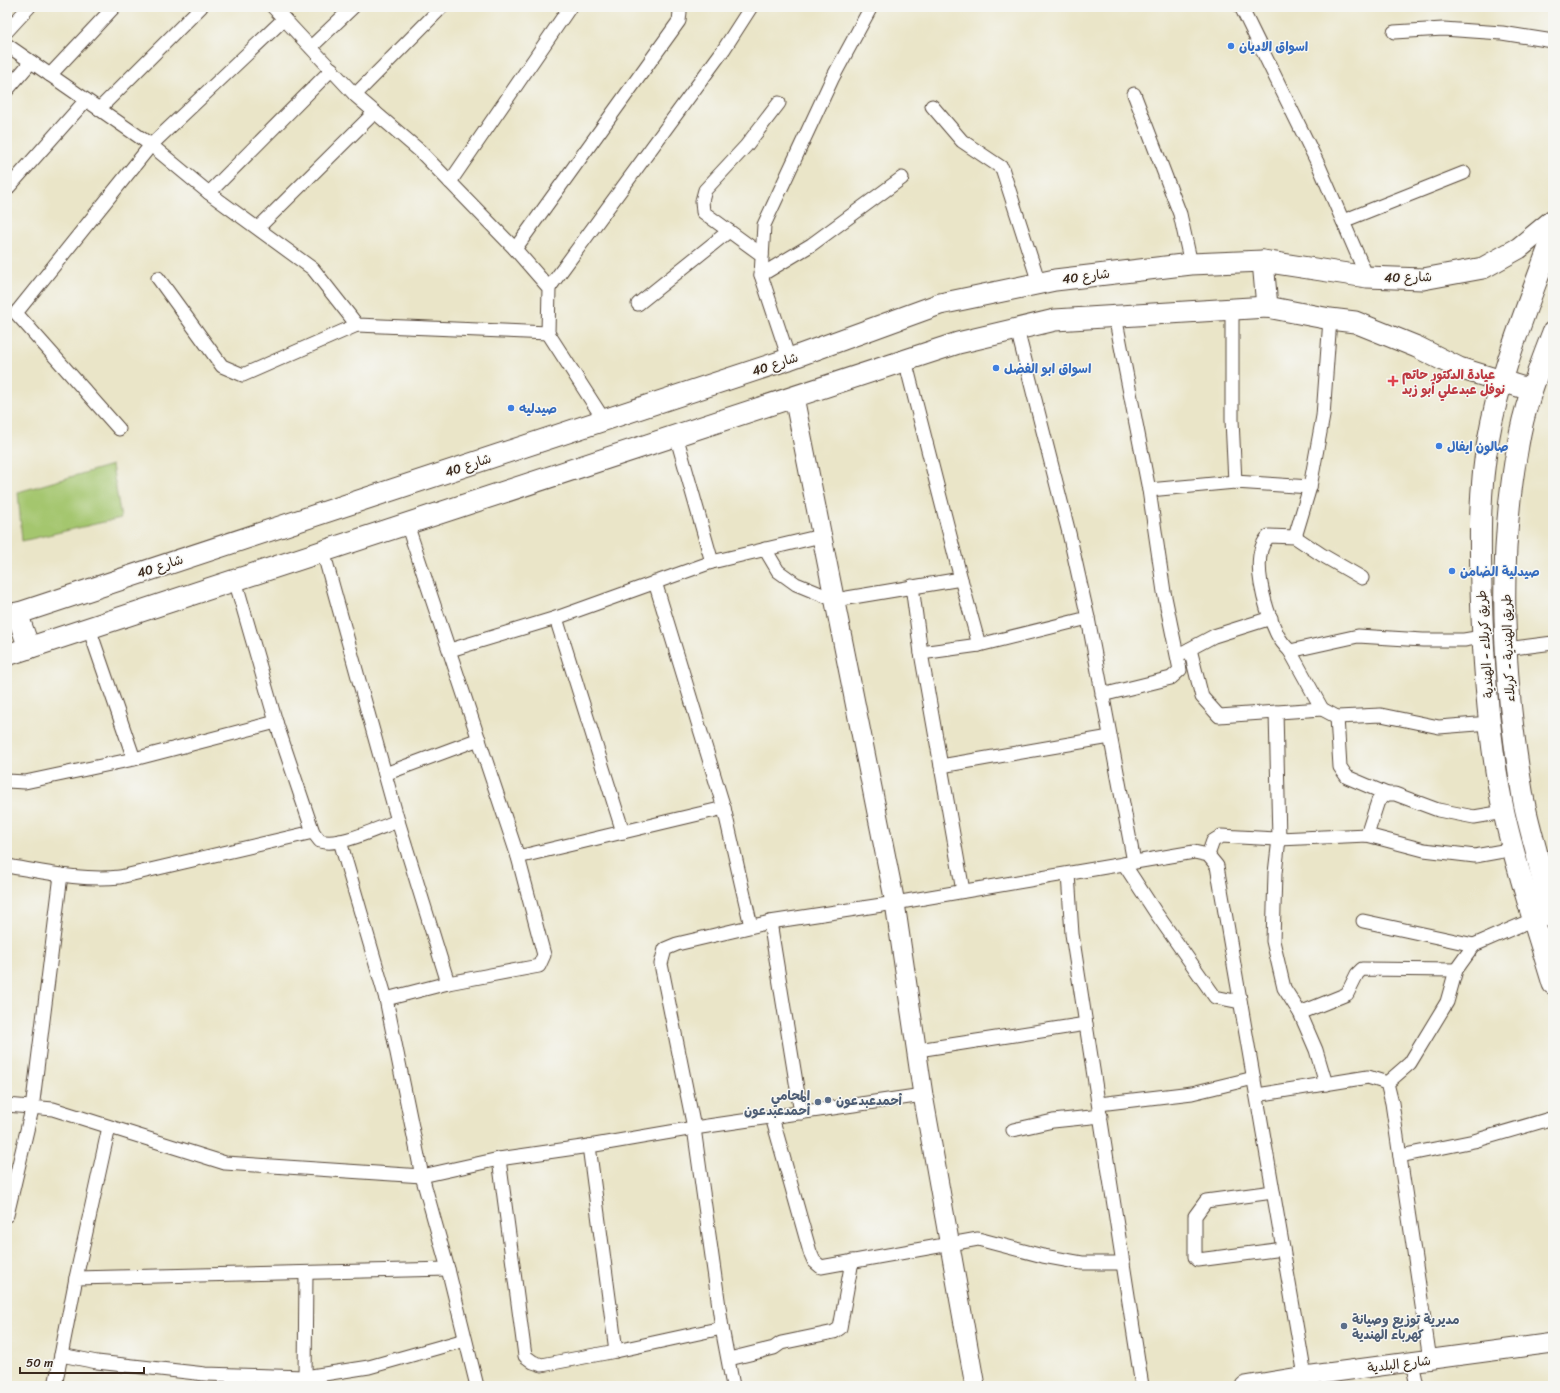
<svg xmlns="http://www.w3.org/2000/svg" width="1560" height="1393" viewBox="0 0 1560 1393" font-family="Sriracha,'Playpen Sans Arabic',sans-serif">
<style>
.garden{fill:#a4c66e;stroke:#707846}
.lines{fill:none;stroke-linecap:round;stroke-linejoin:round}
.street-casing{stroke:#554638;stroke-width:15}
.secondary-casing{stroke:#554638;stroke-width:21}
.primary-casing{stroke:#554638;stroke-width:23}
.street{stroke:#fff;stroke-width:13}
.secondary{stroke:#fff;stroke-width:19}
.primary{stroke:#fff;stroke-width:21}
.shop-dot{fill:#3f7fe0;stroke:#f6f6f2;stroke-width:1.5}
.health-dot{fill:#e0444e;stroke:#f6f6f2;stroke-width:1.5}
.service-dot{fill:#5c6f8a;stroke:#f6f6f2;stroke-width:1.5}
.labels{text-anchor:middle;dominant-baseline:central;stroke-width:3;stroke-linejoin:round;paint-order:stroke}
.shop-label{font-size:13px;font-weight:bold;fill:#366cbe;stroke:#f6f6f2;text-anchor:start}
.street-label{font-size:13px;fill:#3b2a1e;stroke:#f6f6f2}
.health-label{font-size:13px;font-weight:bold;fill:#be3a42;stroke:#f6f6f2;text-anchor:start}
.service-label{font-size:13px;font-weight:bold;fill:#4e5e75;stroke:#f6f6f2;text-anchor:start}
</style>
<rect width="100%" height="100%" fill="#f6f6f2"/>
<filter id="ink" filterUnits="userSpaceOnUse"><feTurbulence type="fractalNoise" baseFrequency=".025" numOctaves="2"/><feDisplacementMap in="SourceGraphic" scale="8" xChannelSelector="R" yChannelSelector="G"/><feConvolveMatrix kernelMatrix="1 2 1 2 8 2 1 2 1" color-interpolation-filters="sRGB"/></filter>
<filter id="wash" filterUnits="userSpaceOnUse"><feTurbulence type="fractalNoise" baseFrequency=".012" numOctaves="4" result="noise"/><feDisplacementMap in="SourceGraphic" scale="16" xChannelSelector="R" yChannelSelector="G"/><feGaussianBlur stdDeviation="0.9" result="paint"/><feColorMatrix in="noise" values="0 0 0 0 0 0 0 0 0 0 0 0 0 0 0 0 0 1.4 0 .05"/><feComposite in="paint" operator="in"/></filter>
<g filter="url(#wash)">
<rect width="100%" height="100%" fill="#eae5c8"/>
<polygon class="garden" points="112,465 121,518 22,541 18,492"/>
</g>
<g filter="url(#ink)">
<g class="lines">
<defs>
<g id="street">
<polyline points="273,7 356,96 420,151 515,249 549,288 548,333 604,420"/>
<polyline points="1241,7 1319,166 1367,277"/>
<polyline points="7,31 29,7"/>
<polyline points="1394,32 1443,29 1502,33 1553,41"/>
<polyline points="7,45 151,145 209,193 313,269 357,325 548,333"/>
<polyline points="311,47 353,7"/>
<polyline points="50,75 114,7"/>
<polyline points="7,90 31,62"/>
<polyline points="1134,94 1180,214 1191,264"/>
<polyline points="355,95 442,7"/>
<polyline points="932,106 962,141 1002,168 1039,283"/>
<polyline points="100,108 201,7"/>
<polyline points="450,182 570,7"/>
<polyline points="7,189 86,100"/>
<polyline points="209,193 332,69"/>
<polyline points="1343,221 1464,173"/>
<polyline points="258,228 375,112"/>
<polyline points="515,249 679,21 680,12 678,7"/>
<polyline points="762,255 703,212 702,201 705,190 746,146 779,103"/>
<polyline points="761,275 811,245 902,178"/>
<polyline points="158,278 222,366 243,375 357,325"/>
<polyline points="549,288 724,49 751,7"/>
<polyline points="638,304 729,231"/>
<polyline points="1232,309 1232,420 1235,482"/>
<polyline points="1017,329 1069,533 1088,618 1134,862"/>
<polyline points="789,359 761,275 764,225 832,79 871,7"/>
<polyline points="905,360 961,579 979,645"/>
<polyline points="119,429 16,313 151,145 284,19"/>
<polyline points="676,435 712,562"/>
<polyline points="1149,490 1235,482 1310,487"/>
<polyline points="1295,537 1310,487 1323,416 1330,319"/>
<polyline points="765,549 778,571 796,584 835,600 961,579"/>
<polyline points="323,551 398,821 448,983"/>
<path d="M 1362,578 L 1322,555 L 1295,537 L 1269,536 C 1248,556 1266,611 1277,634 C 1280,640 1285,646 1290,651 L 1358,636 L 1423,640 L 1464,640 L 1482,637"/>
<path d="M 235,580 L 276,722 L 313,832 L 320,841 C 341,847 377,828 398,821"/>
<polyline points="655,582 724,808 751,926"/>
<polyline points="912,586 921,653 963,891"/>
<polyline points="556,618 623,832"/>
<polyline points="89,628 134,759"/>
<polyline points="1190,649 1202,697 1219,716 1322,709 1337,717 1381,715 1439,727 1490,723"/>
<polyline points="1506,649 1553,643"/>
<polyline points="450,650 556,618 712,562 821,536"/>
<polyline points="1290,651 1322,709"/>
<polyline points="921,653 979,645 1088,618"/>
<polyline points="1182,653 1214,636 1271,618"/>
<polyline points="1102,695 1171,678 1180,670 1164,592 1149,490 1115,316"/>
<polyline points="1276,712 1279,839 1275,873 1273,941 1284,988 1300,1013 1316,1050 1326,1084"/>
<polyline points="1337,717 1340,767 1347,777 1387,794"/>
<polyline points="941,766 1110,737"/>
<polyline points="385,774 479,739"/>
<polyline points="7,781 25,782 134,759 276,722"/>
<polyline points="1367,835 1378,801 1387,794 1395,794 1438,810 1474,817 1504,812"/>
<polyline points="340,841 386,999 422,1176 448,1269 477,1386"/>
<polyline points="1208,855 1213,841 1221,836 1279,839 1367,835 1424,850 1475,856 1514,849"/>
<polyline points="518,857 724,808"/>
<polyline points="1124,864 1156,913 1215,997 1240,1002"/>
<path d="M 7,866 C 44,872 82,881 120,877 L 313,832"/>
<polyline points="1068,874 1072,934 1142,1386"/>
<polyline points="1363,921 1474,945"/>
<polyline points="770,922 801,1113"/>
<polyline points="386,999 448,983 539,966 544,955 518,857 407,524"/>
<polyline points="1300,1013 1347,994 1357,974 1362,969 1456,970"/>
<polyline points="918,1050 1086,1024"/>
<polyline points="1387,1083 1410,1063 1447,1002 1456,970 1474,945 1534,919"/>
<polyline points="1257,1095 1368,1077 1387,1083 1392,1103 1430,1360"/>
<polyline points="1099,1104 1192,1093 1254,1078"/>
<polyline points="7,1105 53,1109 225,1163 422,1176 499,1159 589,1146 694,1128 923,1095"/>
<polyline points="772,1117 810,1252 814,1261 821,1267 978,1239 1043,1256 1082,1263 1123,1263"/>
<polyline points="1013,1130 1053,1121 1101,1116"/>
<polyline points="589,1146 616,1351"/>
<polyline points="1400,1156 1474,1141 1553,1118"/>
<polyline points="499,1159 525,1356 533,1362 542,1365 616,1351 722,1328"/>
<polyline points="1273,1192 1206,1201 1195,1216 1195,1257 1198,1260 1283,1249"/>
<polyline points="7,1215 32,1109 61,875"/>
<polyline points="76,1278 109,1127"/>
<polyline points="61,1355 97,1362 205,1374 305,1377 369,1367 465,1340"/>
<polyline points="729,1359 774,1348 781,1343 834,1332 840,1328 852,1261"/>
<polyline points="1412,1362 1417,1386"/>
<polyline points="305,1377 306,1273"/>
<polyline points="55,1386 76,1278 448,1269"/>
<polyline points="733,1386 722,1328 694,1128 661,964 665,949 677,944 770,922 895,903 1194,852 1208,855 1217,866 1305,1376 1305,1386"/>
</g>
<g id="secondary">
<polyline points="794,397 895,903 923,1095 975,1386"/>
<polyline points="1245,1386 1305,1376 1553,1343"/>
</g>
<g id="primary">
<path d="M 1553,236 C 1529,303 1500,370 1488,441 C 1479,489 1480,538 1481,587 C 1483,661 1488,741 1504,813 C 1517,871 1536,927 1553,984"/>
<polyline points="1263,261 1267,307"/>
<path d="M 1553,332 C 1539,369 1524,406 1518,445 C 1497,558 1503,678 1522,791 C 1525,811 1531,831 1536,850 C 1541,873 1546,896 1553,918"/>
<polyline points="17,613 29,648"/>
<polyline points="7,617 789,359 940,304 1055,280 1191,264 1263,261 1367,277 1423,279 1483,268 1519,248 1553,220"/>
<polyline points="7,655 958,343 1055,320 1267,307 1330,319 1355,322 1417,347 1459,368 1531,390"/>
</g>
</defs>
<use href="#street" class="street-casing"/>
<use href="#secondary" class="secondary-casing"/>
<use href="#primary" class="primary-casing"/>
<use href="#street" class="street"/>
<use href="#secondary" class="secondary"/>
<use href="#primary" class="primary"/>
</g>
</g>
<g class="shop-dot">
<circle cx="1231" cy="46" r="4"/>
<circle cx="996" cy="368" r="4"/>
<circle cx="511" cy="408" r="4"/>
<circle cx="1439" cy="446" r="4"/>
<circle cx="1452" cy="571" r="4"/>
</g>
<path class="health-dot" d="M1391 375h4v4h4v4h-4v4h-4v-4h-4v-4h4z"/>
<g class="service-dot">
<circle cx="828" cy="1100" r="4"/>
<circle cx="818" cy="1102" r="4"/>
<circle cx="1344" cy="1326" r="4"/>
</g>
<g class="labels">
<g class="shop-label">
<text x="1239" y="46">اسواق الاديان</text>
<text x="1004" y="368">اسواق ابو الفضل</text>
<text x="519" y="408">صيدليه</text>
<text x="1447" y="446">صالون ايفال</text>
<text x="1460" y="571">صيدلية الضامن</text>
</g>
<g class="street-label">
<text transform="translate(1086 276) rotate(-7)">شارع 40</text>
<text transform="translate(1408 277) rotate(-1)">شارع 40</text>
<text transform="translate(775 364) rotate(-18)">شارع 40</text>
<text transform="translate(468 465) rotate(-18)">شارع 40</text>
<text transform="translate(160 566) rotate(-18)">شارع 40</text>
<text transform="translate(1485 644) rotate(-94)">طريق كربلاء - الهندية</text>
<text transform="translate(1508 648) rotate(-92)">طريق الهندية - كربلاء</text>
<text transform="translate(1399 1364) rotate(-7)">شارع البلدية</text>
</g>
<g class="health-label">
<text x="1402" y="374">عيادة الدكتور حاتم<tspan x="1402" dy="15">نوفل عبدعلي أبو زبد</tspan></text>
</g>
<g class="service-label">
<text x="810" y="1095" text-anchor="end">المحامي<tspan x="810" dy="15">أحمدعبدعون</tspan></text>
<text x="836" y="1100">أحمدعبدعون</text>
<text x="1352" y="1319">مديرية توزيع وصيانة<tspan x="1352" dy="15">كهرباء الهندية</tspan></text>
</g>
</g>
<rect width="1560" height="1393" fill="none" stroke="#f6f6f2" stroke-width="24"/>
<path d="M20 1367v6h124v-6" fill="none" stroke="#3b2a1e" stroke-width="2"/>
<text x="26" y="1367" font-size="12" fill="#3b2a1e" stroke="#f6f6f2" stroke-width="3" paint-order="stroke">50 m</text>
</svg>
